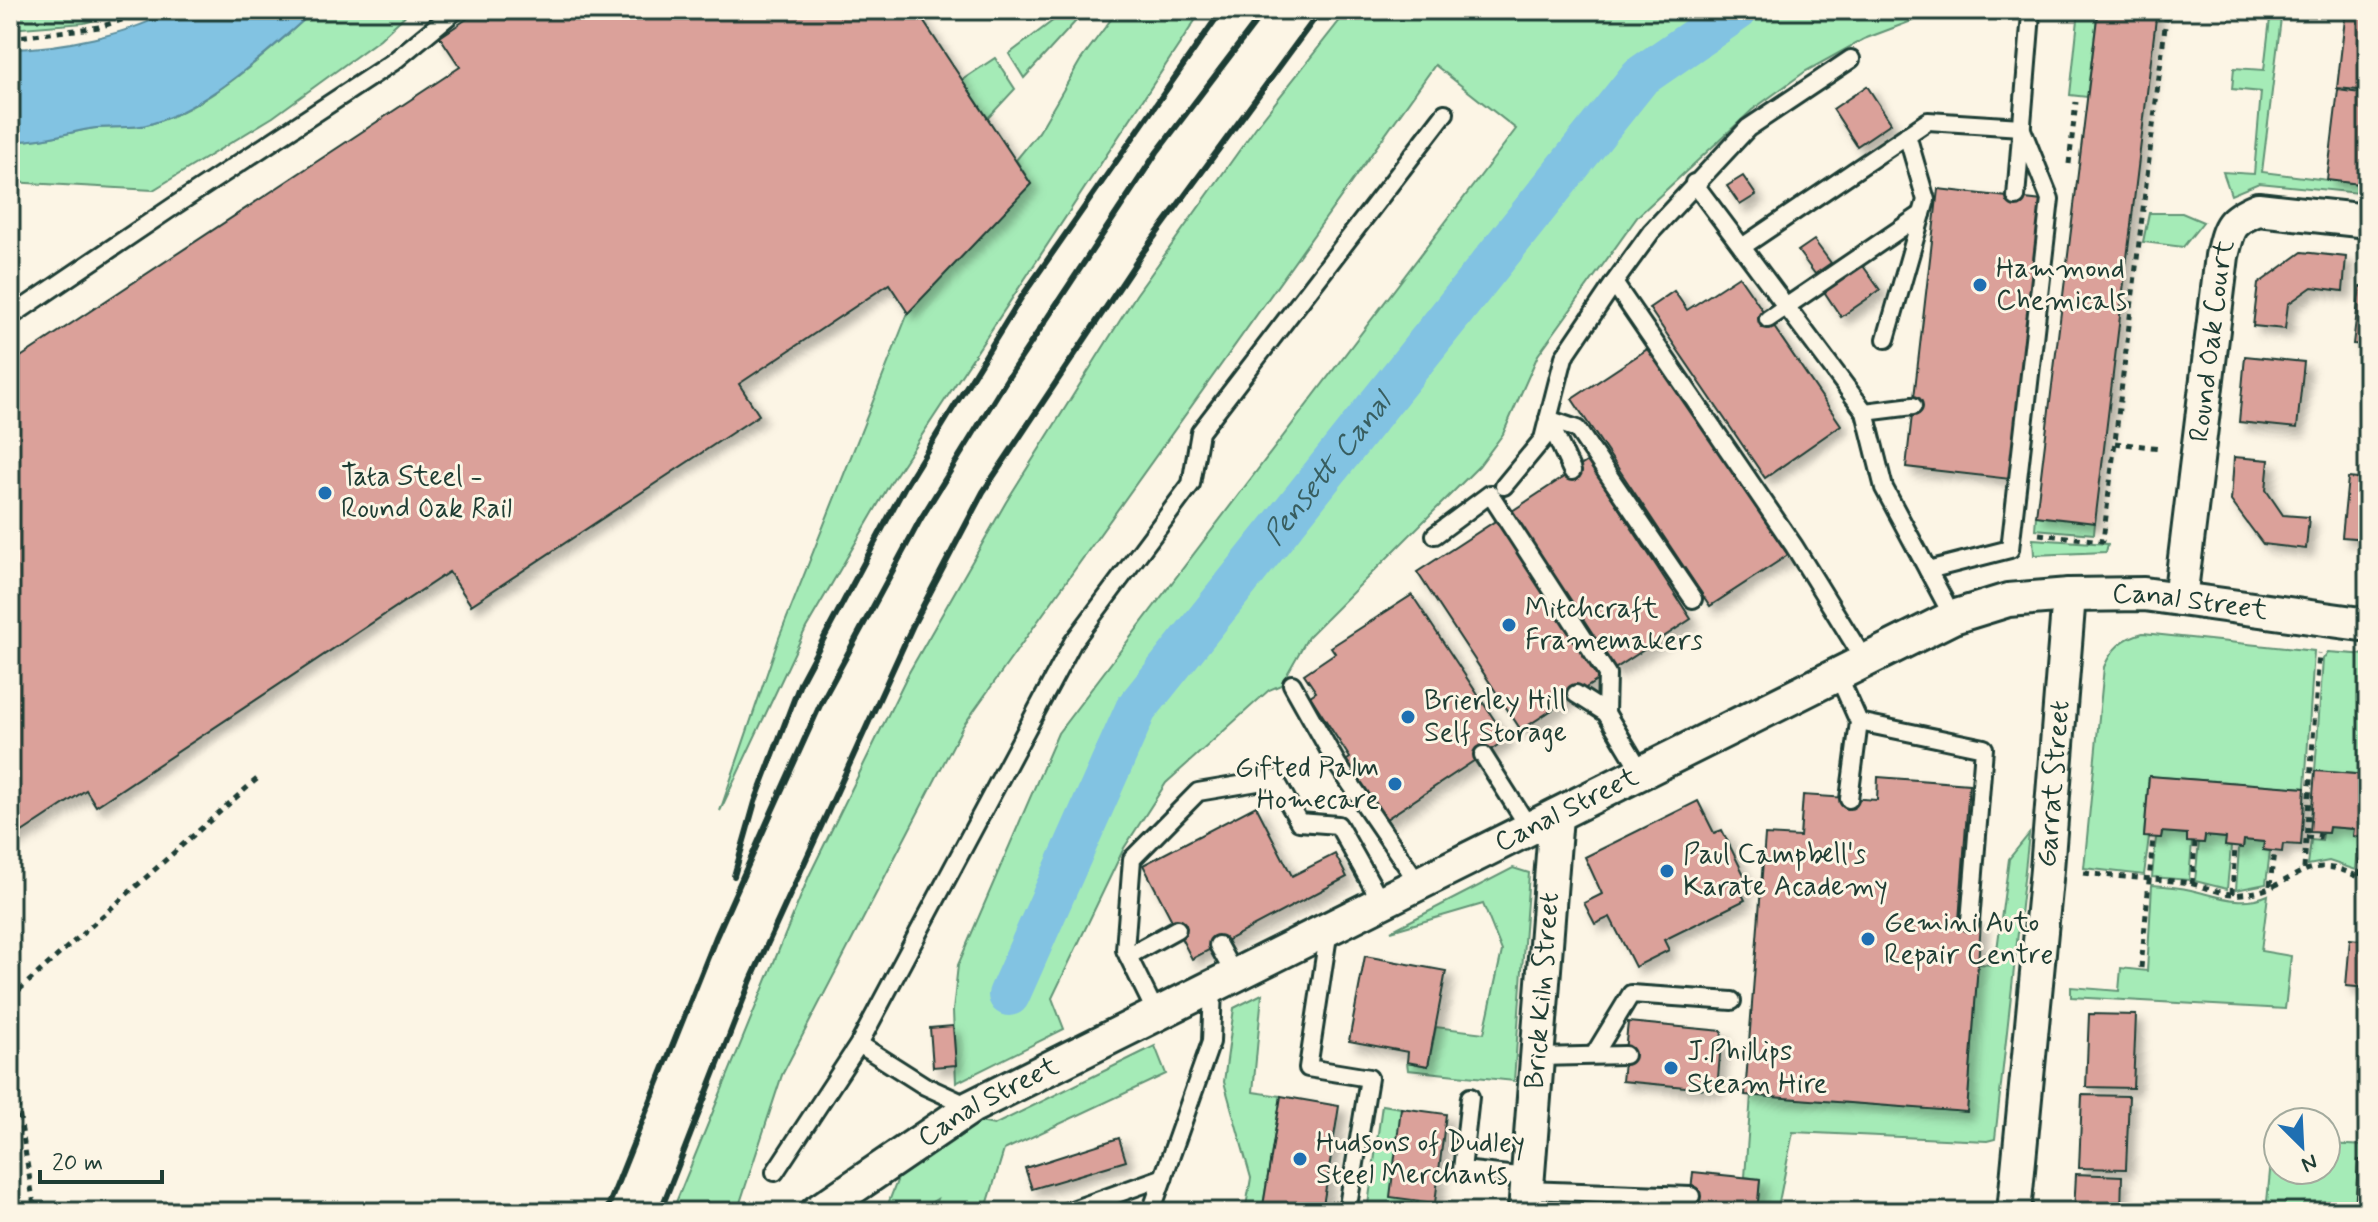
<svg xmlns="http://www.w3.org/2000/svg" width="2378" height="1222" viewBox="0 0 2378 1222" font-family="Mynerve,sans-serif">
<style>
.green{fill:#a5ebb7;stroke:#629476;stroke-width:2}
.water{fill:#82c3e2;stroke:#5a8d9c;stroke-width:2}
.lines{fill:none;stroke-linecap:round;stroke-linejoin:round}
.canal{stroke:#82c3e2;stroke-width:42}
.building{fill:#dba19a;stroke:#1f3d34;stroke-width:2;filter:url(#shadow)}
.lane-casing{stroke:#1f3d34;stroke-width:22}
.street-casing{stroke:#1f3d34;stroke-width:38}
.path{stroke:#1f3d34;stroke-width:5;stroke-dasharray:6 6;stroke-linecap:butt}
.lane{stroke:#fcf5e5;stroke-width:16}
.street{stroke:#fcf5e5;stroke-width:32}
.rail{stroke:#1f3d34;stroke-width:6}
.poi-dot{fill:#1f6fb2;stroke:#fcf5e5;stroke-width:3}
.labels{text-anchor:middle;dominant-baseline:central;stroke-width:6;stroke-linejoin:round;paint-order:stroke}
.poi-label{font-size:28px;fill:#1f3d34;stroke:#fcf5e5;text-anchor:start}
.street-label{font-size:28px;fill:#1f3d34;stroke:#fcf5e5}
.water-label{font-size:30px;font-style:italic;fill:#385e60;stroke:#fcf5e5}
</style>
<defs>
<filter id="shadow"><feDropShadow dx="7" dy="7" stdDeviation="4" flood-color="#0004"/></filter>
</defs>
<rect width="100%" height="100%" fill="#fcf5e5"/>
<filter id="ink" filterUnits="userSpaceOnUse"><feTurbulence type="fractalNoise" baseFrequency=".0125" numOctaves="2"/><feDisplacementMap in="SourceGraphic" scale="16" xChannelSelector="R" yChannelSelector="G"/><feConvolveMatrix kernelMatrix="1 2 1 2 8 2 1 2 1" color-interpolation-filters="sRGB"/></filter>
<g filter="url(#ink)">
<g class="green">
<polygon points="10,10 131,10 84,23 10,29"/>
<path d="M 310,10 L 411,10 L 380,39 L 273,117 L 153,190 L 10,182 L 10,141 C 38,142 62,134 89,129 C 108,125 131,130 150,124 C 207,108 264,56 307,17 Z"/>
<polygon points="1067,10 1086,10 1024,78 1009,54"/>
<polygon points="1118,10 1202,10 891,482 806,628 720,811 779,638 908,313 1031,184 1016,160 1039,132 1080,61"/>
<polygon points="1348,10 1941,10 1864,39 1806,71 1752,110 1638,216 1538,355 1503,434 1479,466 1308,637 1281,685 1269,690 1166,783 1124,848 1052,998 1064,1029 956,1083 953,1011 958,965 1058,733 1516,129 1435,65 963,726 782,1075 737,1212 672,1212 809,876 908,674 1006,502 1136,295 1256,127"/>
<polygon points="2079,10 2098,10 2087,97 2070,95"/>
<polygon points="2271,10 2282,10 2262,172 2368,185 2368,194 2259,183 2231,195 2223,172 2254,174 2261,92 2232,89 2234,68 2264,70"/>
<polygon points="995,58 1015,89 988,118 962,80"/>
<polygon points="2149,213 2182,213 2203,222 2183,247 2143,242"/>
<polygon points="2036,516 2095,523 2094,534 2035,529"/>
<polygon points="2033,539 2108,544 2106,552 2034,555"/>
<path d="M 2143,633 L 2314,651 L 2305,788 L 2149,776 L 2144,836 L 2149,837 L 2144,875 L 2084,868 L 2104,667 C 2112,648 2123,638 2143,633 Z"/>
<polygon points="2328,652 2368,655 2368,775 2315,771 2323,659"/>
<polygon points="2329,827 2354,829 2353,836 2359,837 2356,870 2329,861 2308,865 2311,840 2322,841 2323,833 2328,833"/>
<polygon points="2162,832 2187,834 2187,842 2192,842 2189,880 2152,877 2156,838 2161,838"/>
<polygon points="2029,834 1995,1139 1987,1141 1793,1132 1777,1212 1757,1212 1760,1179 1745,1177 1751,1095 1967,1112 1978,964 1995,965 2009,859"/>
<polygon points="2205,836 2226,838 2225,846 2231,847 2227,889 2195,881 2199,842 2204,843"/>
<polygon points="2244,840 2264,842 2263,850 2270,851 2266,884 2236,890 2239,848 2243,848"/>
<polygon points="1513,868 1529,873 1514,1081 1408,1070 1407,1062 1428,1066 1436,1027 1484,1033 1502,951 1483,904 1391,931"/>
<path d="M 2152,885 C 2165,886 2178,887 2191,890 C 2217,896 2241,907 2268,895 L 2261,951 L 2291,956 L 2285,1009 L 2071,997 L 2071,987 L 2119,991 L 2121,968 L 2147,971 Z"/>
<polygon points="1262,994 1253,1092 1281,1096 1262,1212 1245,1212 1251,1178 1224,1082 1234,1008"/>
<polygon points="1155,1046 1166,1074 1004,1150 985,1212 933,1212 937,1199 916,1212 885,1212 902,1168 975,1121 994,1125"/>
<polygon points="1382,1105 1401,1108 1435,1203 1445,1203 1444,1212 1367,1212"/>
<polygon points="2273,1141 2278,1141 2278,1170 2326,1170 2326,1144 2368,1146 2368,1161 2359,1160 2355,1212 2266,1212"/>
</g>
<path class="water" d="M 171,10 L 310,10 L 307,17 C 263,56 207,107 150,124 C 131,130 108,125 89,129 C 62,134 38,142 10,141 L 10,49 C 55,49 134,34 171,10 Z"/>
<g class="lines">
<path class="canal" id="s1" d="M 1009,995 L 1136,709 L 1640,77 L 1737,10"/>
</g>
<g class="building">
<polygon points="480,10 916,10 1031,184 908,313 889,284 739,384 759,415 471,605 449,572 96,806 86,790 10,840 10,364 460,67 440,37"/>
<polygon points="2098,10 2157,10 2095,523 2036,516"/>
<polygon points="2346,10 2368,10 2368,91 2337,88"/>
<polygon points="1867,86 1891,123 1857,146 1833,109"/>
<polygon points="2338,90 2368,94 2368,185 2327,180"/>
<polygon points="1743,176 1756,195 1740,205 1727,186"/>
<polygon points="1938,189 2042,201 2010,479 1906,467"/>
<polygon points="1814,240 1831,263 1815,274 1798,251"/>
<polygon points="2302,252 2346,257 2343,291 2312,287 2288,304 2285,329 2253,326 2258,284"/>
<polygon points="1861,263 1880,290 1841,317 1823,290"/>
<polygon points="1739,276 1841,425 1765,478 1649,308 1674,291 1687,310"/>
<polygon points="2360,286 2368,287 2368,345 2353,344"/>
<polygon points="1649,348 1788,555 1710,606 1572,399"/>
<polygon points="2245,356 2304,362 2297,428 2239,422"/>
<polygon points="2234,457 2269,460 2266,490 2283,515 2309,517 2306,549 2263,544 2231,501"/>
<polygon points="1588,461 1691,619 1613,670 1509,513"/>
<polygon points="2348,478 2368,480 2368,539 2342,537"/>
<polygon points="1497,520 1601,678 1521,730 1417,572"/>
<polygon points="1412,595 1507,739 1383,821 1344,762 1350,758 1310,696 1316,692 1304,674 1335,653 1331,647"/>
<polygon points="2315,771 2368,775 2368,838 2353,836 2354,829 2329,827 2328,833 2310,832"/>
<polygon points="2149,776 2305,788 2301,845 2283,844 2282,852 2263,850 2264,842 2244,840 2243,848 2225,846 2226,838 2205,836 2204,843 2187,842 2187,834 2162,832 2161,838 2144,837"/>
<polygon points="1878,777 1969,784 1959,921 1981,923 1967,1112 1745,1095 1765,835 1800,837 1803,795 1877,800"/>
<polygon points="1698,801 1714,833 1722,830 1749,885 1740,890 1745,900 1664,940 1669,950 1635,967 1610,917 1595,924 1584,903 1602,894 1585,857"/>
<polygon points="1256,806 1292,876 1335,854 1347,877 1192,959 1143,865"/>
<polygon points="2350,939 2368,941 2368,988 2346,986"/>
<polygon points="1365,956 1446,971 1428,1066 1407,1062 1408,1052 1349,1041"/>
<polygon points="2089,1014 2136,1015 2133,1088 2086,1087"/>
<polygon points="1628,1022 1722,1031 1717,1090 1622,1081"/>
<polygon points="953,1026 956,1065 933,1067 930,1028"/>
<polygon points="2082,1095 2129,1096 2126,1169 2079,1168"/>
<polygon points="1281,1096 1339,1106 1322,1212 1262,1212"/>
<polygon points="1401,1108 1446,1114 1435,1203 1390,1197"/>
<polygon points="1119,1138 1126,1161 1032,1189 1025,1168"/>
<polygon points="2358,1160 2368,1161 2368,1212 2355,1212"/>
<polygon points="1693,1172 1760,1179 1757,1212 1689,1212"/>
<polygon points="2076,1174 2122,1176 2121,1212 2074,1212"/>
<polygon points="1610,1206 1653,1209 1653,1212 1609,1212"/>
</g>
<g class="lines">
<defs>
<g id="lane">
<polyline points="1694,183 1865,412 1884,488 1953,617"/>
<polyline points="2016,197 2031,14"/>
<polyline points="1742,247 1928,121 2021,127 2050,199 2010,549 1928,570"/>
<polyline points="1614,283 1651,232 1748,128 1851,59"/>
<polyline points="10,317 174,206 393,62 456,10"/>
<polyline points="1768,319 1922,214"/>
<polyline points="1886,339 1926,200 1907,135"/>
<polyline points="1865,412 1913,406"/>
<polyline points="1548,419 1577,429 1693,599"/>
<polyline points="1548,419 1572,471"/>
<polyline points="1504,486 1543,439 1564,357 1614,283 1794,546 1865,661"/>
<polyline points="1435,535 1490,494 1607,674 1606,713"/>
<polyline points="1838,675 1859,722 1849,799"/>
<polyline points="1292,684 1337,764 1419,884"/>
<polyline points="1576,694 1606,713 1642,773"/>
<polyline points="1859,722 1984,748 1970,922"/>
<polyline points="1483,755 1530,829"/>
<polyline points="1329,929 1308,1068 1369,1078 1347,1212"/>
<polyline points="1218,945 1235,976"/>
<polyline points="1128,956 1177,929"/>
<polyline points="1157,1015 1125,950 1132,859 1198,792 1275,779 1299,822 1338,825 1382,903"/>
<polyline points="859,1044 925,1086 971,1107"/>
<polyline points="1594,1055 1631,994 1732,1001"/>
<polyline points="1538,1057 1625,1055"/>
<polyline points="1470,1097 1462,1170 1527,1177"/>
<polyline points="775,1172 859,1044 1073,642 1191,484 1200,432 1445,113"/>
<polyline points="1526,1190 1691,1196"/>
<polyline points="1066,1212 1164,1177"/>
<polyline points="1151,1212 1211,1042 1213,987"/>
</g>
<g id="street">
<path id="s2" d="M 2180,599 L 2222,256 C 2229,227 2229,221 2258,209 L 2368,221"/>
<path id="s3" d="M 817,1212 L 971,1107 L 1953,617 L 2008,600 L 2069,595 L 2144,594 L 2368,625"/>
<path id="s4" d="M 1525,1212 L 1556,816"/>
<path id="s5" d="M 2014,1212 L 2047,869 L 2069,595"/>
</g>
</defs>
<use href="#lane" class="lane-casing"/>
<use href="#street" class="street-casing"/>
<g class="path">
<polyline points="10,38 99,27 155,10"/>
<polyline points="2069,164 2076,102"/>
<polyline points="2115,443 2161,448"/>
<polyline points="2039,534 2103,541 2167,10"/>
<polyline points="2306,837 2319,838 2320,832"/>
<polyline points="2304,869 2319,653"/>
<path d="M 2084,873 C 2116,877 2149,878 2182,882 C 2202,884 2220,896 2242,894 C 2298,890 2301,844 2368,882"/>
<polyline points="2360,876 2362,837"/>
<polyline points="2192,884 2195,843"/>
<polyline points="2270,886 2274,851"/>
<polyline points="2232,894 2235,847"/>
<polyline points="2141,968 2153,838"/>
<polyline points="10,998 258,778"/>
<polyline points="10,1056 35,1212"/>
</g>
<use href="#lane" class="lane"/>
<use href="#street" class="street"/>
<g class="rail">
<polyline points="734,876 755,802 801,681 904,488 1021,298 1222,10"/>
<polyline points="606,1212 716,937 773,809 821,703 920,520 1007,379 1157,152 1265,10"/>
<polyline points="660,1212 751,980 913,625 983,492 1141,255 1321,10"/>
</g>
</g>
</g>
<g class="poi-dot">
<circle cx="1980" cy="285" r="8"/>
<circle cx="325" cy="493" r="8"/>
<circle cx="1509" cy="625" r="8"/>
<circle cx="1408" cy="717" r="8"/>
<circle cx="1395" cy="784" r="8"/>
<circle cx="1667" cy="871" r="8"/>
<circle cx="1868" cy="939" r="8"/>
<circle cx="1671" cy="1068" r="8"/>
<circle cx="1300" cy="1159" r="8"/>
</g>
<g class="labels">
<g class="poi-label">
<text x="1996" y="269">Hammond<tspan x="1996" dy="32">Chemicals</tspan></text>
<text x="341" y="477">Tata Steel -<tspan x="341" dy="32">Round Oak Rail</tspan></text>
<text x="1525" y="609">Mitchcraft<tspan x="1525" dy="32">Framemakers</tspan></text>
<text x="1424" y="701">Brierley Hill<tspan x="1424" dy="32">Self Storage</tspan></text>
<text x="1379" y="768" text-anchor="end">Gifted Palm<tspan x="1379" dy="32">Homecare</tspan></text>
<text x="1683" y="855">Paul Campbell's<tspan x="1683" dy="32">Karate Academy</tspan></text>
<text x="1884" y="923">Gemini Auto<tspan x="1884" dy="32">Repair Centre</tspan></text>
<text x="1687" y="1052">J.Phillips<tspan x="1687" dy="32">Steam Hire</tspan></text>
<text x="1316" y="1143">Hudsons of Dudley<tspan x="1316" dy="32">Steel Merchants</tspan></text>
</g>
<g class="street-label">
<text stroke="none"><textPath href="#s2" startOffset="260">Round Oak Court</textPath></text>
<text stroke="none"><textPath href="#s3" startOffset="1524">Canal Street</textPath></text>
<text stroke="none"><textPath href="#s5" startOffset="430">Garrat Street</textPath></text>
<text stroke="none"><textPath href="#s3" startOffset="852">Canal Street</textPath></text>
<text stroke="none"><textPath href="#s4" startOffset="222">Brick Kiln Street</textPath></text>
<text stroke="none"><textPath href="#s3" startOffset="204">Canal Street</textPath></text>
</g>
<g class="water-label">
<text stroke="none"><textPath href="#s1" startOffset="620">Pensett Canal</textPath></text>
</g>
</g>
<rect width="2378" height="1222" fill="none" stroke="#fcf5e5" stroke-width="40"/>
<rect x="20" y="20" width="2338" height="1182" fill="none" stroke="#1f3d34" stroke-width="3" filter="url(#ink)"/>
<g transform="translate(2302 1146) rotate(156)"><circle r="38" fill="#fcf5e5" stroke="#a4ab9e" stroke-width="2"/>
<path d="M0-6L14 30L0 20L-14 30Z" fill="#1f6fb2"/>
<text y="-12" font-size="22" font-weight="bold" text-anchor="middle" fill="#1f3d34">N</text>
</g>
<path d="M40 1170v12h122v-12" fill="none" stroke="#1f3d34" stroke-width="4"/>
<text x="52" y="1170" font-size="24" fill="#1f3d34" stroke="#fcf5e5" stroke-width="6" paint-order="stroke">20 m</text>
</svg>
